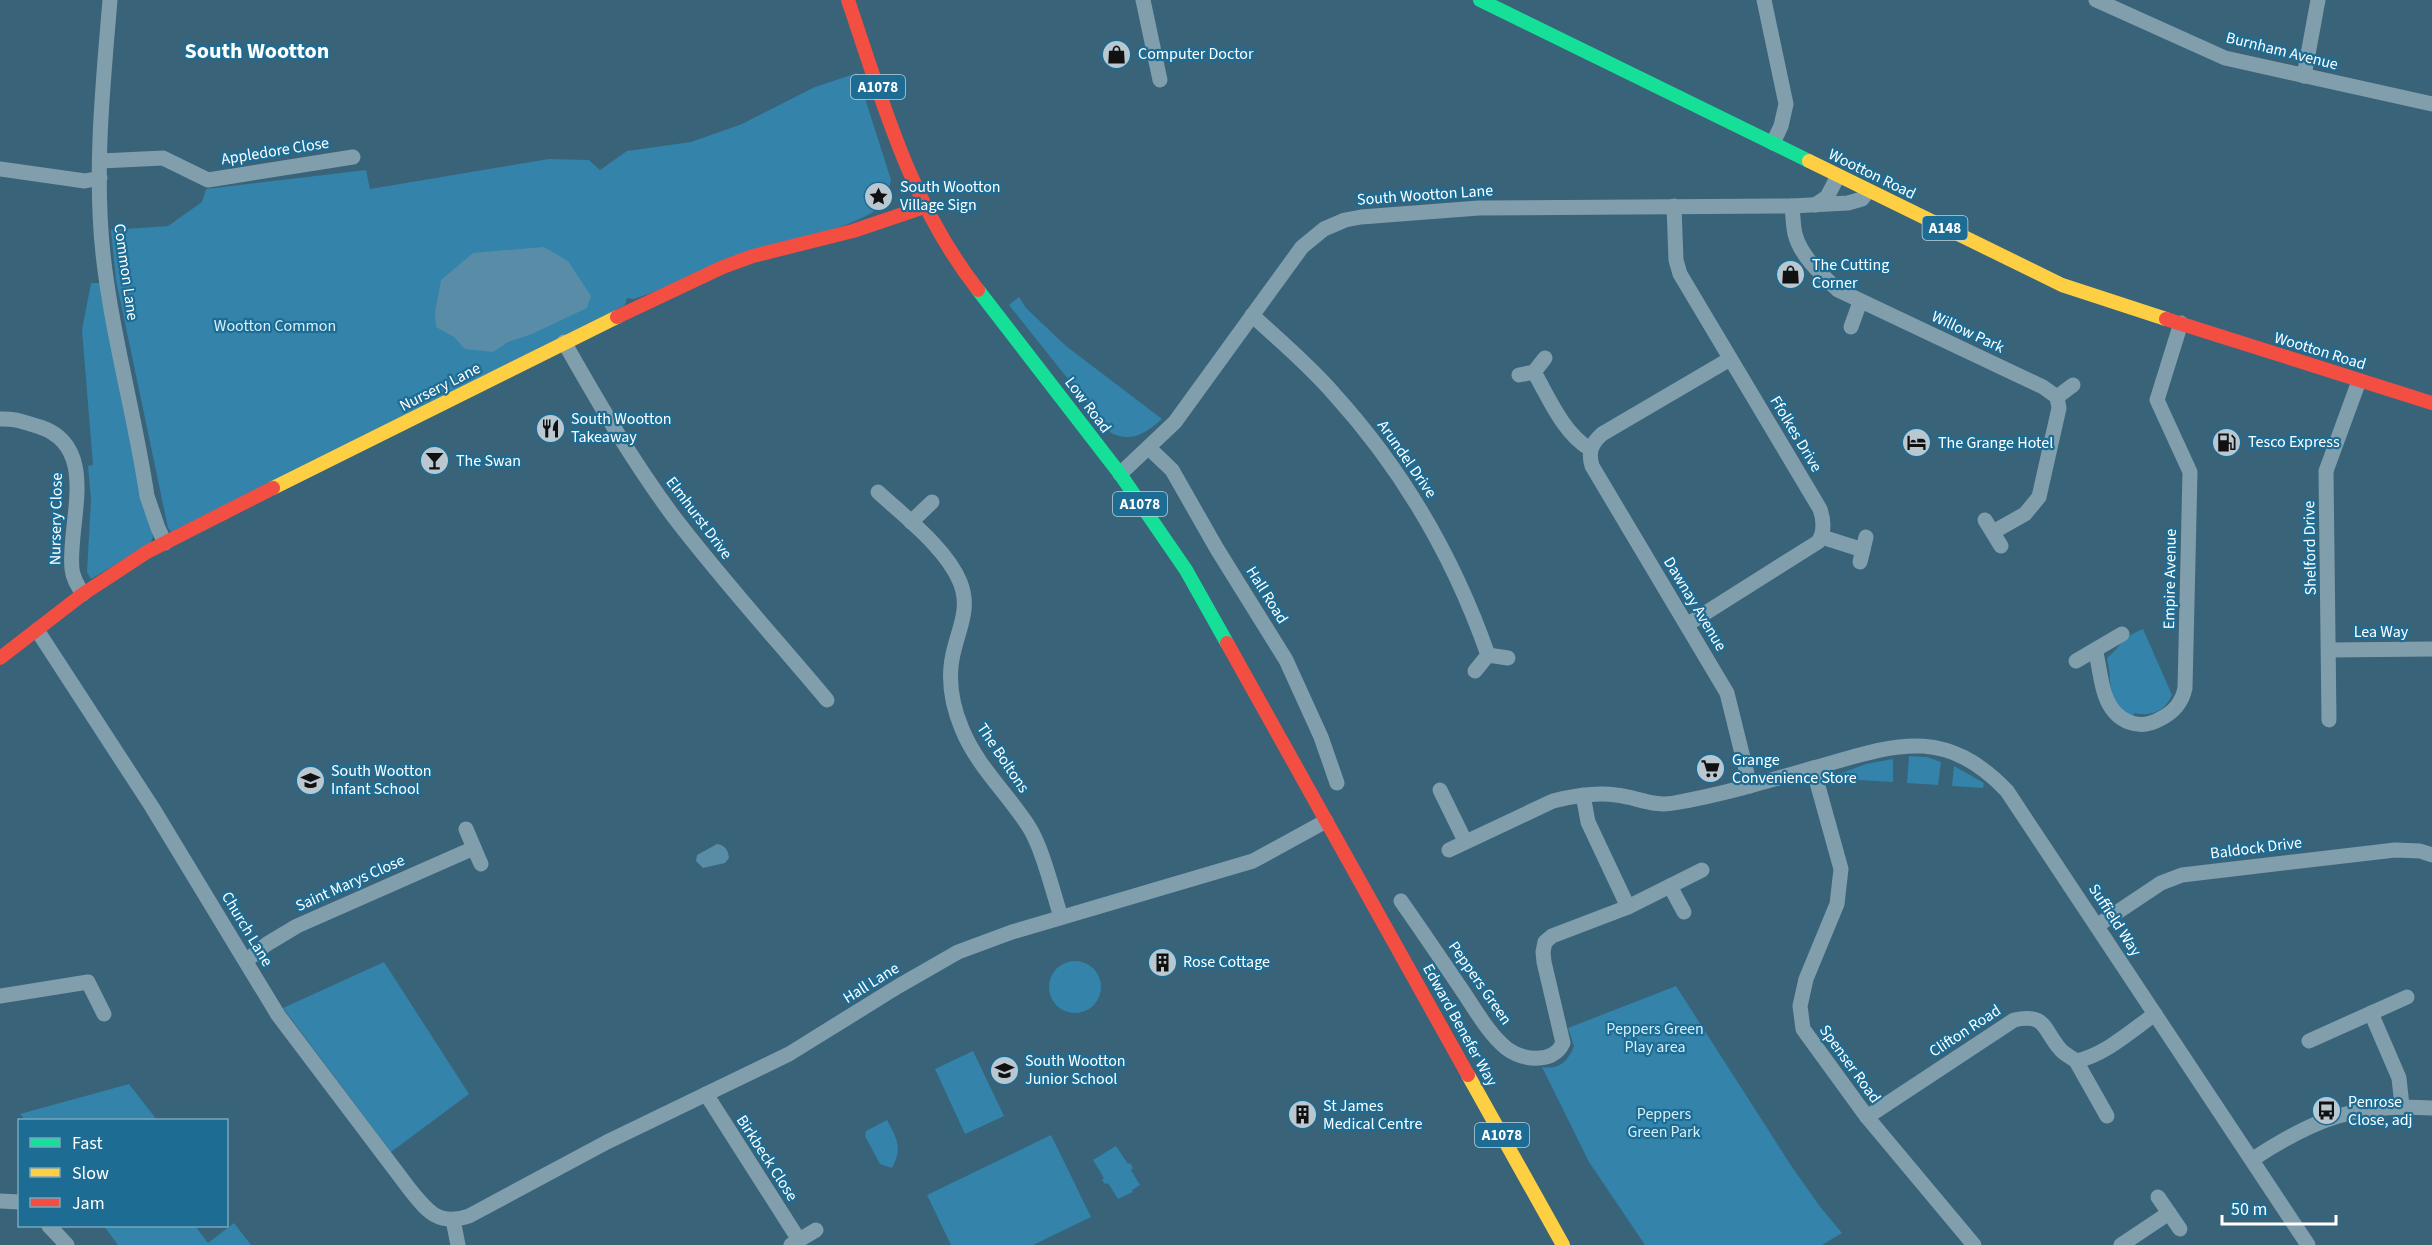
<svg xmlns="http://www.w3.org/2000/svg" width="2432" height="1245" viewBox="0 0 2432 1245" font-family="'Source Sans 3',sans-serif">
<style>
.green{fill:#3383aa}
.water{fill:#598ca6}
.lines{fill:none;stroke-linecap:round;stroke-linejoin:round}
.street{stroke:#819eac;stroke-width:15}
.fast{stroke:#16e098;stroke-width:14}
.slow{stroke:#ffcf43;stroke-width:14}
.jam{stroke:#f24e42;stroke-width:14}
.labels{text-anchor:middle;dominant-baseline:central;stroke-width:4.5;stroke-linejoin:round;paint-order:stroke}
.shield{fill:#1d6c94;stroke:#bbd3df;stroke-width:1.5}
.shield-label{font-size:15px;font-weight:bold;fill:#fff}
.street-label{font-size:16px;fill:#fff;stroke:#1d6c94}
.poi-label{font-size:16px;fill:#fff;stroke:#1d6c94;text-anchor:start}
.park-label{font-size:16px;fill:#d6effa;stroke:#1d6c94}
.district-label{font-size:22px;font-weight:bold;fill:#fff;stroke:#1d6c94}
</style>
<rect width="100%" height="100%" fill="#386379"/>
<g class="green">
<path d="M 857,73 L 891,180 C 885,210 873,213 848,224 L 634,299 L 627,298 L 625,305 L 172,533 L 168,528 L 116,280 L 111,230 L 168,226 L 202,202 L 206,189 L 366,170 L 370,189 L 549,159 L 589,160 L 600,170 L 627,151 L 691,142 L 742,124 L 815,87 Z"/>
<polygon points="91,283 101,283 153,537 150,544 91,579 87,572 91,500 88,466 93,465 82,330"/>
<path d="M 1019,297 L 1026,308 L 1066,346 L 1162,419 C 1146,433 1132,443 1111,433 L 1009,305 Z"/>
<path d="M 2143,629 L 2172,695 C 2165,711 2151,717 2134,713 L 2134,717 C 2105,702 2113,685 2107,658 C 2124,644 2119,639 2143,629 Z"/>
<polygon points="1909,756 1927,757 1941,762 1938,785 1907,783"/>
<polygon points="1893,759 1893,782 1840,779 1839,774 1866,764"/>
<polygon points="1954,766 1984,783 1983,788 1952,786"/>
<circle cx="1075" cy="987" r="26"/>
<polygon points="384,962 469,1094 391,1152 283,1008"/>
<path d="M 1676,986 L 1792,1167 L 1821,1208 L 1842,1233 L 1822,1245 L 1645,1245 L 1589,1162 L 1542,1067 C 1558,1070 1568,1062 1574,1046 L 1568,1028 Z"/>
<polygon points="973,1051 1004,1116 965,1134 935,1069"/>
<polygon points="129,1084 157,1120 25,1120 20,1114"/>
<path d="M 887,1120 C 897,1139 903,1148 892,1168 L 880,1164 L 865,1136 L 866,1131 Z"/>
<polygon points="1051,1135 1091,1217 1033,1245 951,1245 927,1195"/>
<polygon points="1116,1146 1128,1164 1130,1163 1133,1168 1131,1170 1140,1185 1132,1190 1133,1192 1118,1199 1108,1183 1105,1184 1102,1180 1104,1178 1093,1160"/>
<polygon points="234,1223 251,1245 118,1245 104,1226 197,1226 196,1227 208,1243"/>
</g>
<g class="water">
<polygon points="544,247 568,261 591,296 587,308 532,334 508,342 493,352 465,349 454,337 436,327 435,312 441,280 473,253"/>
<path d="M 717,844 C 725,845 728,850 729,858 L 725,863 L 703,868 L 696,861 L 697,855 Z"/>
</g>
<g class="lines">
<g class="street">
<path d="M 110,0 C 103,84 94,170 103,254 C 112,336 135,415 147,496 L 158,528 L 165,543"/>
<polyline points="1143,0 1160,80"/>
<polyline points="1764,0 1786,104 1781,126 1773,143"/>
<polyline points="2096,0 2225,58 2432,104"/>
<polyline points="2304,76 2318,0"/>
<polyline points="101,161 163,158 208,180 353,157"/>
<polyline points="0,169 85,181 100,178"/>
<polyline points="1815,205 1827,197 1838,176"/>
<path d="M 1674,206 L 1676,260 L 1680,274 L 1820,509 C 1824,521 1825,532 1818,542 L 1688,624"/>
<path d="M 1792,206 C 1793,215 1793,225 1795,234 C 1801,257 1822,275 1838,290 L 2043,387 L 2057,397 L 2059,408 L 2039,497 L 2025,514 L 1993,532"/>
<path d="M 1252,315 C 1280,341 1309,365 1334,394 C 1403,470 1454,558 1488,655"/>
<polyline points="1851,327 1860,302"/>
<path d="M 564,342 C 598,402 633,462 674,517 C 722,580 776,639 827,700"/>
<path d="M 1730,359 L 1602,434 C 1591,444 1588,452 1592,466 L 1727,693 L 1750,786"/>
<path d="M 1534,372 C 1549,398 1563,433 1590,449"/>
<polyline points="1519,375 1534,372 1545,358"/>
<polyline points="2057,397 2073,385"/>
<path d="M 0,419 C 15,418 26,423 40,427 C 101,447 67,525 72,569 C 73,579 78,586 83,594"/>
<polyline points="1149,448 1172,470 1217,549 1286,660 1321,737 1337,783"/>
<polyline points="1120,474 1175,422 1302,247 1324,229 1345,220 1361,217 1479,208 1792,206 1848,203 1862,199 1868,191"/>
<path d="M 878,492 C 905,517 947,549 960,582 C 973,613 953,637 951,667 C 949,688 954,710 962,729 C 977,766 1008,794 1029,827 C 1042,847 1053,892 1061,917"/>
<polyline points="1985,520 2001,546"/>
<polyline points="911,522 932,502"/>
<polyline points="1822,537 1863,550"/>
<polyline points="1860,562 1866,537"/>
<path d="M 37,630 L 152,807 L 278,1015 L 411,1191 C 428,1212 439,1226 469,1216 L 607,1142 L 789,1054 L 897,987 L 958,952 L 1012,932 L 1253,861 L 1326,821"/>
<path d="M 2095,650 C 2100,666 2100,685 2107,700 C 2117,722 2139,731 2160,719 C 2174,712 2182,703 2185,688 L 2190,472 L 2157,400 L 2181,323"/>
<polyline points="2329,650 2432,649"/>
<polyline points="2076,661 2122,634"/>
<polyline points="1475,671 1488,655 1508,658"/>
<polyline points="2329,720 2326,471 2359,381"/>
<polyline points="1813,768 1841,869 1837,904 1806,979 1800,1006 1803,1029 1867,1117 1974,1245"/>
<polyline points="1440,790 1465,841"/>
<polyline points="474,848 481,864"/>
<path d="M 1449,850 L 1553,801 C 1573,796 1594,792 1616,795 C 1636,797 1653,807 1674,803 C 1720,795 1765,782 1810,769 C 1890,747 1941,722 2007,791 L 2308,1245"/>
<polyline points="1670,886 1684,912"/>
<path d="M 1401,901 C 1422,931 1443,962 1464,993 C 1476,1011 1489,1034 1506,1048 C 1522,1060 1553,1065 1563,1043 L 1544,962 L 1543,952 L 1545,942 L 1552,936 L 1628,907 L 1588,822 L 1583,795"/>
<polyline points="1628,907 1702,870"/>
<polyline points="2098,925 2161,883 2182,875 2395,850 2420,851 2432,855"/>
<polyline points="247,960 267,944 297,926 474,848 466,829"/>
<polyline points="0,996 88,982 104,1014"/>
<polyline points="2371,1013 2399,1078 2402,1106"/>
<polyline points="2309,1041 2407,997"/>
<polyline points="2076,1061 2107,1116"/>
<polyline points="706,1094 799,1240"/>
<path d="M 1867,1117 L 2014,1020 C 2046,1013 2043,1029 2060,1049 C 2064,1054 2071,1057 2076,1061 C 2105,1055 2131,1031 2155,1014"/>
<path d="M 2253,1159 C 2315,1118 2356,1103 2432,1108"/>
<polyline points="2158,1197 2180,1229"/>
<polyline points="0,1201 20,1202"/>
<polyline points="453,1220 458,1245"/>
<polyline points="49,1226 67,1245"/>
<polyline points="791,1245 816,1230"/>
<polyline points="2121,1245 2169,1213"/>
</g>
<g class="fast">
<polyline points="1480,0 1809,161"/>
<polyline points="978,290 1120,474 1186,570 1227,643"/>
</g>
<g class="slow">
<polyline points="1809,161 2062,285 2166,319"/>
<polyline points="273,488 617,317"/>
<polyline points="1468,1075 1563,1245"/>
</g>
<g class="jam">
<path d="M 848,0 C 883,103 910,203 978,290"/>
<polyline points="617,317 723,267 753,256 853,231 924,207"/>
<polyline points="2166,319 2432,403"/>
<polyline points="1227,643 1468,1075"/>
<polyline points="0,658 83,594 147,552 273,488"/>
</g>
</g>
<defs>
<symbol id="shop-disc" viewBox="-11 -11 22 22"><circle r="9.5" fill="#b9c8d0" stroke="#1d6c94"/><path d="M-5-2.5h2.3a2.7 3.5 0 0 1 5.4 0H5L5.5 6h-11ZM-1.5-2.5h3a1.5 2.3 0 0 0-3 0Z" fill="#111"/></symbol>
<symbol id="sight-disc" viewBox="-11 -11 22 22"><circle r="9.5" fill="#b9c8d0" stroke="#1d6c94"/><path d="M0-6L1.8-2.2L6-1.7L2.9 1.2L3.7 5.4L0 3.3L-3.7 5.4L-2.9 1.2L-6-1.7L-1.8-2.2Z" fill="#111"/></symbol>
<symbol id="restaurant-disc" viewBox="-11 -11 22 22"><circle r="9.5" fill="#b9c8d0" stroke="#1d6c94"/><path d="M-5-6h1v4h1v-4h1v4h1v-4h1v5L-1.5 .5V6h-2V.5L-5-1ZM5-6V6H3V1.5H1.5Q1.5-4 5-6Z" fill="#111"/></symbol>
<symbol id="fuel-disc" viewBox="-11 -11 22 22"><circle r="9.5" fill="#b9c8d0" stroke="#1d6c94"/><path d="M-5.5-6h7V0h2V4h1.3V-2.5L3-4.5l.8-.8L6-3V5H2.5V1h-1V6h-7ZM-4.2-4.7v3.2H.2V-4.7Z" fill="#111"/></symbol>
<symbol id="hotel-disc" viewBox="-11 -11 22 22"><circle r="9.5" fill="#b9c8d0" stroke="#1d6c94"/><path d="M-6-4.5h1.5V1H6V5H4.5V3h-9V5H-6ZM-4 0a1.8 1.8 0 1 1 3.6 0ZM.5 0V-2.5h3Q6-2.5 6 0Z" fill="#111"/></symbol>
<symbol id="bar-disc" viewBox="-11 -11 22 22"><circle r="9.5" fill="#b9c8d0" stroke="#1d6c94"/><path d="M-6-5H6L.8 .8V4.5H3.5V6h-7V4.5H-.8V.8Z" fill="#111"/></symbol>
<symbol id="supermarket-disc" viewBox="-11 -11 22 22"><circle r="9.5" fill="#b9c8d0" stroke="#1d6c94"/><path d="M-6-5.5h2.5l.6 2H6L4.5 2H-2.5L-4.4-4H-6ZM-1.5 3.2a1.3 1.3 0 1 0 .1 0ZM3 3.2a1.3 1.3 0 1 0 .1 0Z" fill="#111"/></symbol>
<symbol id="school-disc" viewBox="-11 -11 22 22"><circle r="9.5" fill="#b9c8d0" stroke="#1d6c94"/><path d="M0-5L7-2L0 1L-7-2ZM-4 1L0 2.5L4 1V4Q0 6-4 4Z" fill="#111"/></symbol>
<symbol id="building-disc" viewBox="-11 -11 22 22"><circle r="9.5" fill="#b9c8d0" stroke="#1d6c94"/><path d="M-4-6H4V6H1V3H-1V6H-4ZM-2.5-4.3h1.7v1.8h-1.7ZM.8-4.3h1.7v1.8H.8ZM-2.5-1h1.7V.8h-1.7ZM.8-1h1.7V.8H.8Z" fill="#111"/></symbol>
<symbol id="bus-disc" viewBox="-11 -11 22 22"><circle r="9.5" fill="#b9c8d0" stroke="#1d6c94"/><path d="M-5-6H5V4H4V6H2V4H-2V6H-4V4H-5ZM-3.5-4V0h7V-4ZM-3.5 1.2v1.5H-2V1.2ZM2 1.2v1.5H3.5V1.2Z" fill="#111"/></symbol>
</defs>
<g fill-rule="evenodd">
<use href="#shop-disc" x="1100" y="38" width="33" height="33"/>
<use href="#sight-disc" x="862" y="180" width="33" height="33"/>
<use href="#shop-disc" x="1774" y="258" width="33" height="33"/>
<use href="#restaurant-disc" x="534" y="412" width="33" height="33"/>
<use href="#fuel-disc" x="2210" y="426" width="33" height="33"/>
<use href="#hotel-disc" x="1900" y="426" width="33" height="33"/>
<use href="#bar-disc" x="418" y="444" width="33" height="33"/>
<use href="#supermarket-disc" x="1694" y="752" width="33" height="33"/>
<use href="#school-disc" x="294" y="764" width="33" height="33"/>
<use href="#building-disc" x="1146" y="946" width="33" height="33"/>
<use href="#school-disc" x="988" y="1054" width="33" height="33"/>
<use href="#bus-disc" x="2310" y="1094" width="33" height="33"/>
<use href="#building-disc" x="1286" y="1098" width="33" height="33"/>
</g>
<g class="labels">
<g class="shield">
<rect x="851" y="75" width="54" height="24" rx="4.5"/>
<rect x="1922.5" y="216" width="45" height="24" rx="4.5"/>
<rect x="1113" y="492" width="54" height="24" rx="4.5"/>
<rect x="1475" y="1123" width="54" height="24" rx="4.5"/>
</g>
<g class="shield-label">
<text x="878" y="87">A1078</text>
<text x="1945" y="228">A148</text>
<text x="1140" y="504">A1078</text>
<text x="1502" y="1135">A1078</text>
</g>
<g class="street-label">
<text transform="translate(2282 51) rotate(14)">Burnham Avenue</text>
<text transform="translate(275 151) rotate(-9)">Appledore Close</text>
<text transform="translate(1872 174) rotate(26)">Wootton Road</text>
<text transform="translate(1425 195) rotate(-4)">South Wootton Lane</text>
<text transform="translate(126 272) rotate(82)">Common Lane</text>
<text transform="translate(1968 332) rotate(25)">Willow Park</text>
<text transform="translate(2320 351) rotate(17)">Wootton Road</text>
<text transform="translate(440 387) rotate(-27)">Nursery Lane</text>
<text transform="translate(1088 405) rotate(53)">Low Road</text>
<text transform="translate(1796 434) rotate(59)">Ffolkes Drive</text>
<text transform="translate(1407 459) rotate(55)">Arundel Drive</text>
<text transform="translate(699 518) rotate(53)">Elmhurst Drive</text>
<text transform="translate(56 519) rotate(-89)">Nursery Close</text>
<text transform="translate(2310 548) rotate(-91)">Shelford Drive</text>
<text transform="translate(2170 579) rotate(-89)">Empire Avenue</text>
<text transform="translate(1267 595) rotate(58)">Hall Road</text>
<text transform="translate(1695 604) rotate(59)">Dawnay Avenue</text>
<text x="2381" y="632">Lea Way</text>
<text transform="translate(1003 758) rotate(56)">The Boltons</text>
<text transform="translate(2256 848) rotate(-7)">Baldock Drive</text>
<text transform="translate(350 883) rotate(-24)">Saint Marys Close</text>
<text transform="translate(2115 920) rotate(57)">Suffield Way</text>
<text transform="translate(247 929) rotate(59)">Church Lane</text>
<text transform="translate(871 983) rotate(-32)">Hall Lane</text>
<text transform="translate(1480 983) rotate(55)">Peppers Green</text>
<text transform="translate(1460 1025) rotate(61)">Edward Benefer Way</text>
<text transform="translate(1965 1031) rotate(-33)">Clifton Road</text>
<text transform="translate(1850 1064) rotate(54)">Spenser Road</text>
<text transform="translate(767 1158) rotate(57)">Birkbeck Close</text>
</g>
<g class="poi-label">
<text x="1138" y="54">Computer Doctor</text>
<text x="900" y="187">South Wootton<tspan x="900" dy="18">Village Sign</tspan></text>
<text x="1812" y="265">The Cutting<tspan x="1812" dy="18">Corner</tspan></text>
<text x="571" y="419">South Wootton<tspan x="571" dy="18">Takeaway</tspan></text>
<text x="2248" y="442">Tesco Express</text>
<text x="1938" y="443">The Grange Hotel</text>
<text x="456" y="461">The Swan</text>
<text x="1732" y="760">Grange<tspan x="1732" dy="18">Convenience Store</tspan></text>
<text x="331" y="771">South Wootton<tspan x="331" dy="18">Infant School</tspan></text>
<text x="1183" y="962">Rose Cottage</text>
<text x="1025" y="1061">South Wootton<tspan x="1025" dy="18">Junior School</tspan></text>
<text x="2348" y="1102">Penrose<tspan x="2348" dy="18">Close, adj</tspan></text>
<text x="1323" y="1106">St James<tspan x="1323" dy="18">Medical Centre</tspan></text>
</g>
<g class="park-label">
<text x="275" y="326">Wootton Common</text>
<text x="1655" y="1029">Peppers Green<tspan x="1655" dy="18">Play area</tspan></text>
<text x="1664" y="1114">Peppers<tspan x="1664" dy="18">Green Park</tspan></text>
</g>
<g class="district-label">
<text x="257" y="51">South Wootton</text>
</g>
</g>
<rect x="18" y="1119" width="210" height="108" fill="#1d6c94" stroke="#77a7bf" stroke-width="1.5"/>
<rect x="30" y="1138" width="30" height="9" fill="#16e098" stroke="#77a7bf" stroke-width="1.5"/>
<text x="72" y="1149" font-size="18" fill="#ffffff">Fast</text>
<rect x="30" y="1168" width="30" height="9" fill="#ffcf43" stroke="#77a7bf" stroke-width="1.5"/>
<text x="72" y="1179" font-size="18" fill="#ffffff">Slow</text>
<rect x="30" y="1198" width="30" height="9" fill="#f24e42" stroke="#77a7bf" stroke-width="1.5"/>
<text x="72" y="1209" font-size="18" fill="#ffffff">Jam</text>
<path d="M2222 1215v9h114v-9" fill="none" stroke="#ffffff" stroke-width="3"/>
<text x="2231" y="1215" font-size="18" fill="#ffffff" stroke="#1d6c94" stroke-width="4.5" paint-order="stroke">50 m</text>
</svg>
